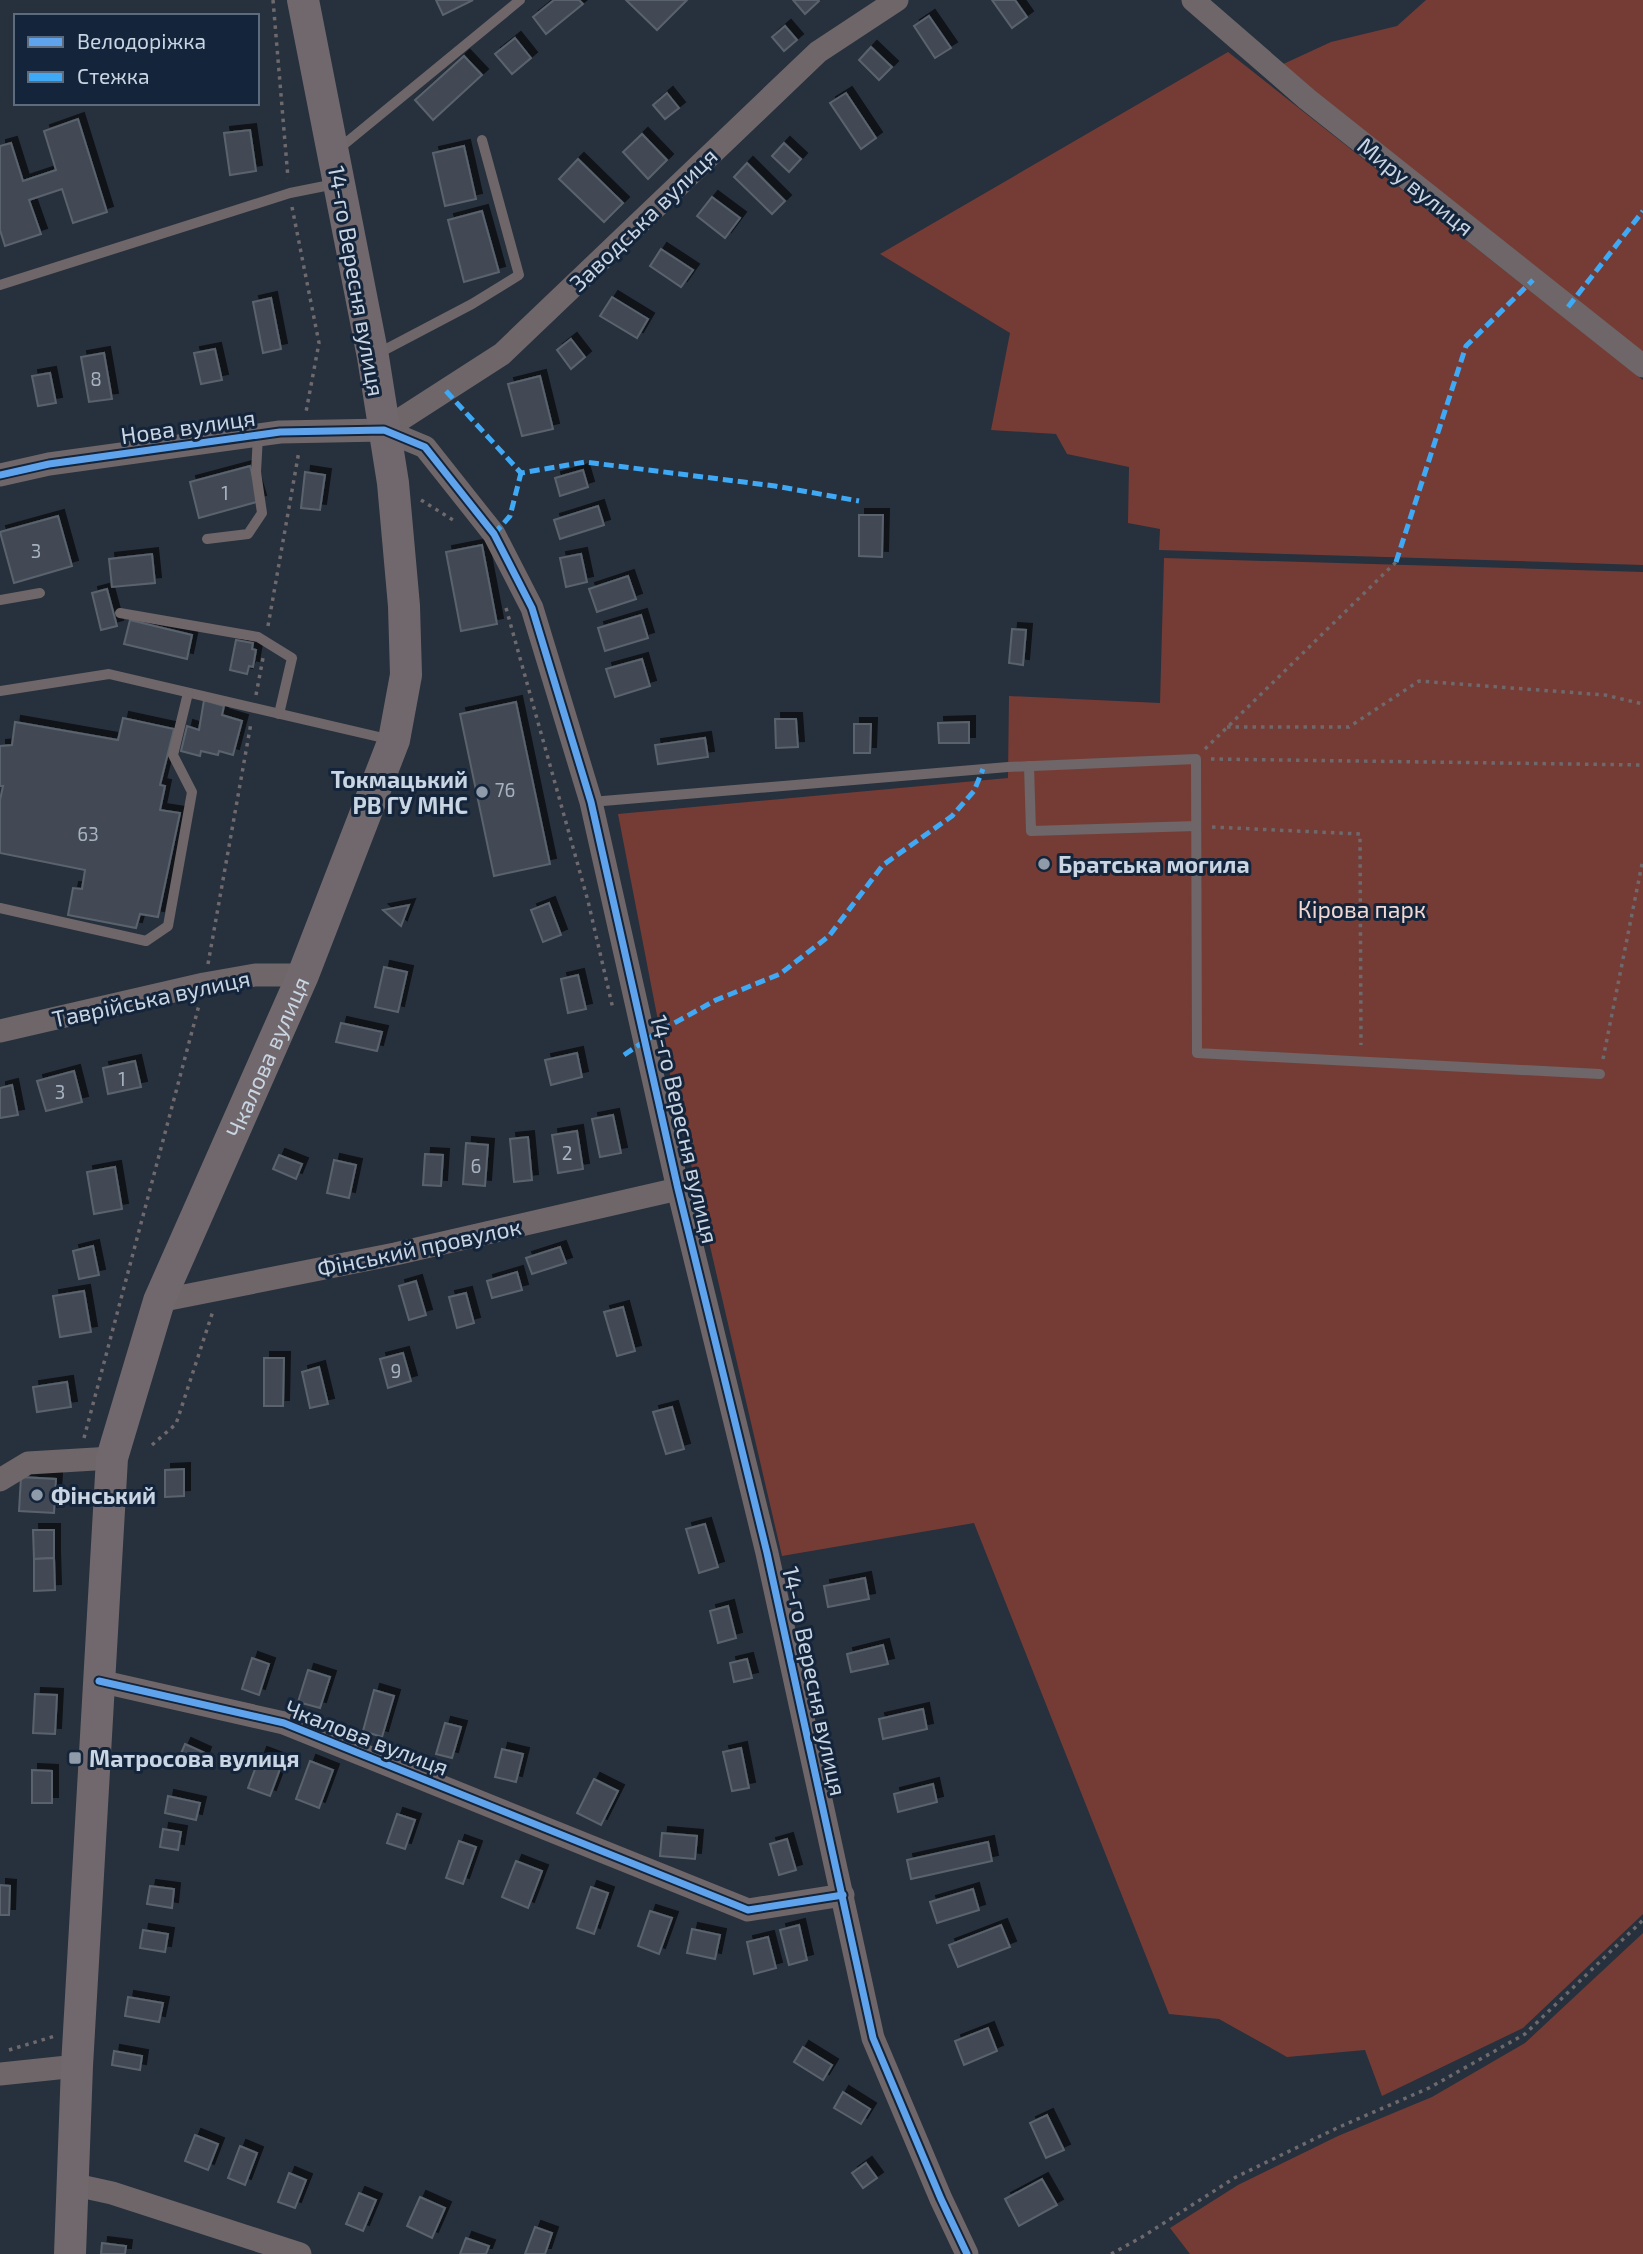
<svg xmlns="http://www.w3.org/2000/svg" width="1643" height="2254" viewBox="0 0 1643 2254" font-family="'Exo 2',sans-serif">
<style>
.green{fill:#753c35}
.building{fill:#424a55;stroke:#5a636d;stroke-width:2;filter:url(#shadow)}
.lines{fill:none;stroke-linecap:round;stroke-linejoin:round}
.path{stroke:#6e696c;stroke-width:3.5;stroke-dasharray:3.5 5;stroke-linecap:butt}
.service{stroke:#6e6668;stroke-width:10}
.minor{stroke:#6e6668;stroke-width:23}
.secondary{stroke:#70686c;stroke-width:32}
.quiet{stroke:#3fa9f5;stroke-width:5;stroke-dasharray:10 5;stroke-linecap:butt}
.cycleway-casing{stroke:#14253b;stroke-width:11}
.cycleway{stroke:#60a3ed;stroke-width:7}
.poi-dot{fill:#909ba9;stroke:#14253b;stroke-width:2.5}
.labels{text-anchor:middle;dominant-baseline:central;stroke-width:6;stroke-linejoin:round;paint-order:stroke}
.number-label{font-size:19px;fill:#a7b2c0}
.street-label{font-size:23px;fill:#c9d5e3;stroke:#14253b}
.poi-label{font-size:23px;font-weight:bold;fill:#c9d5e3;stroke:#14253b;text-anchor:start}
.park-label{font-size:23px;fill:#f2d7d2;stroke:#14253b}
</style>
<defs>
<filter id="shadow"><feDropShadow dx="6" dy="-6" stdDeviation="0" flood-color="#0009"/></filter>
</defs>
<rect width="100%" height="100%" fill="#27303d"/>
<g class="green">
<polygon points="1426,0 1643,0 1643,355 1279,66 1331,42 1397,26"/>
<polygon points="1228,52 1643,380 1643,565 1159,550 1160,529 1128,523 1129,467 1067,454 1056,434 991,430 1010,333 880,254"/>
<polygon points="1164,558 1643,572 1643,1914 1523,2028 1382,2096 1365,2050 1287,2057 1219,2019 1169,2014 974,1523 782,1556 660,1031 618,814 1008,778 1009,696 1160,703"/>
<polygon points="1643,1933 1643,2254 1190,2254 1170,2228 1238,2185 1338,2136 1432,2097 1525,2043"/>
</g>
<g class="building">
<polygon points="436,0 473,0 443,15"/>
<polygon points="554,0 579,0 583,4 546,34 533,17"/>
<polygon points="626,0 687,0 657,30"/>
<polygon points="793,0 818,0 819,1 805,14"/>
<polygon points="992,0 1015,0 1027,17 1012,28"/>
<polygon points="929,16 951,48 935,58 914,26"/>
<polygon points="785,26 797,40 784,51 772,37"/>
<polygon points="515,38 531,58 512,74 495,54"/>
<polygon points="871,47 892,67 879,80 859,60"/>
<polygon points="464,56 482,75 433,120 415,100"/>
<polygon points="667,93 679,108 665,119 653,105"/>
<polygon points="846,93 876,138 861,149 830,103"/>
<polygon points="78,119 107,212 73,223 62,189 29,200 41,234 5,246 0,230 0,146 11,143 23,181 56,170 44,131"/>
<polygon points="250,130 256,171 230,175 224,133"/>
<polygon points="642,134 667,160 648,179 623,152"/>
<polygon points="784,143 801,159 789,172 772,156"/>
<polygon points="464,146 476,199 445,206 433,153"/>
<polygon points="578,159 623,203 604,222 559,179"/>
<polygon points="747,163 785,201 772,214 734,177"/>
<polygon points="712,197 740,218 725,238 697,216"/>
<polygon points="482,211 499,272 464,282 448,220"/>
<polygon points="661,249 693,270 681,287 650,266"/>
<polygon points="612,297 648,319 637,338 600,316"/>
<polygon points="271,298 281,349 263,353 253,302"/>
<polygon points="571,339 585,357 571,369 557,350"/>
<polygon points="215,349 222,380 201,384 194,353"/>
<polygon points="104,353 112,399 89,402 81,357"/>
<polygon points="50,373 56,403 38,406 32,376"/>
<polygon points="540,376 553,429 522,436 508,384"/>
<polygon points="250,466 260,501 199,518 190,482"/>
<polygon points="583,470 588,487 560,496 555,478"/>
<polygon points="305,472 325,475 320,510 301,508"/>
<polygon points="598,506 604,525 560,539 554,520"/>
<polygon points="859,515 883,515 882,557 859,556"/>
<polygon points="58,516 72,566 14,583 0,532"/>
<polygon points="482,545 497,624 461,631 446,552"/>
<polygon points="152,554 155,583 112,587 109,559"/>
<polygon points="581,554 587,582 566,587 560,558"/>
<polygon points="628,576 636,599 597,612 589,589"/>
<polygon points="107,589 117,626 101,630 92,593"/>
<polygon points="641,615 648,638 605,651 598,628"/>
<polygon points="130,620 192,635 187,659 124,644"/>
<polygon points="1012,629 1026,630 1023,665 1009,663"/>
<polygon points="236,640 253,643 252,649 256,650 253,667 249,666 247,674 230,670"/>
<polygon points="642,659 650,686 615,697 606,669"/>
<polygon points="204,700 224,706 222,715 242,721 233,755 219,751 218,755 201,751 200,756 181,751 187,726 199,730"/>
<polygon points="516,702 550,864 494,876 460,714"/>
<polygon points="123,718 174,729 160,785 165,786 160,810 180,813 158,917 140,914 136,928 68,915 73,888 82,889 85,870 0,853 0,800 3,786 0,786 0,746 12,745 15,722 118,740"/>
<polygon points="775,719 796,719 798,747 776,748"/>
<polygon points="969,722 969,743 939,743 938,723"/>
<polygon points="854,724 871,724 870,753 854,753"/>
<polygon points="705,738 708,757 658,764 655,745"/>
<polygon points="549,903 561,935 543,942 531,910"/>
<polygon points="409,905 401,926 383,910"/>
<polygon points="384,967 407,972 398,1012 375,1007"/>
<polygon points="578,975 586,1009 568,1013 561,979"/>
<polygon points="341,1023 382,1032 377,1051 336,1042"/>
<polygon points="577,1053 582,1077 551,1085 545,1060"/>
<polygon points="135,1061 141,1087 108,1094 103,1068"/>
<polygon points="74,1071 82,1102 46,1111 37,1081"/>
<polygon points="12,1085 18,1115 0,1118 0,1088"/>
<polygon points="613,1115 621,1153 600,1157 592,1119"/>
<polygon points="577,1131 583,1169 558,1173 552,1135"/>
<polygon points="528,1137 532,1180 514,1182 510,1139"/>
<polygon points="466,1143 488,1145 485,1186 463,1184"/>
<polygon points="425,1154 443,1155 441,1186 423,1185"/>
<polygon points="279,1155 302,1164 296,1179 273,1169"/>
<polygon points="334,1160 356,1165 349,1198 327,1193"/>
<polygon points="115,1167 122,1209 94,1214 87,1172"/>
<polygon points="93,1246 99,1275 79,1279 73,1251"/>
<polygon points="560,1247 566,1263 532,1274 526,1258"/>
<polygon points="517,1272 522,1290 492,1298 487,1281"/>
<polygon points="416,1281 426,1315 409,1320 399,1286"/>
<polygon points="84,1291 91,1332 60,1337 53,1296"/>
<polygon points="466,1293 474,1323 457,1328 449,1297"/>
<polygon points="623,1307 635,1351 617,1356 604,1312"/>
<polygon points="403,1353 411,1381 388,1388 380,1359"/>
<polygon points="264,1358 284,1358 283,1406 264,1406"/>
<polygon points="319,1367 328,1404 310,1408 302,1372"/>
<polygon points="67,1382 71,1407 37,1412 33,1387"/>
<polygon points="672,1407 684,1449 666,1454 653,1412"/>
<polygon points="184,1469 184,1496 165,1497 165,1470"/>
<polygon points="21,1477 56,1479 54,1513 19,1511"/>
<polygon points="705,1524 718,1567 699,1573 686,1529"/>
<polygon points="33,1530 54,1530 54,1558 34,1559"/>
<polygon points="54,1558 55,1590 34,1591 34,1559"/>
<polygon points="865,1578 869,1599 828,1607 824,1586"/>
<polygon points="728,1606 736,1638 718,1643 710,1611"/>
<polygon points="883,1645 888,1664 851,1672 847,1654"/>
<polygon points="252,1658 269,1664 259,1695 242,1689"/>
<polygon points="747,1659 752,1678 734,1682 730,1663"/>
<polygon points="308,1670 330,1677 320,1708 298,1702"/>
<polygon points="374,1690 394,1696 382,1737 363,1731"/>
<polygon points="35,1694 57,1695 55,1734 33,1733"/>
<polygon points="923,1709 927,1729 883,1739 879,1719"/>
<polygon points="445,1723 461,1727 452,1758 436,1754"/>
<polygon points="185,1744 205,1753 201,1764 180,1756"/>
<polygon points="741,1748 749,1788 732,1791 723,1752"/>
<polygon points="502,1749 523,1754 516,1782 495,1777"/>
<polygon points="261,1753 283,1761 270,1796 248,1788"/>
<polygon points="310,1761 333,1770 319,1808 296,1799"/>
<polygon points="32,1770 52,1771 52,1803 32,1803"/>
<polygon points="594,1779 618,1791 601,1825 577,1813"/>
<polygon points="933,1784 937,1802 898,1812 894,1794"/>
<polygon points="168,1796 200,1803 196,1820 165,1813"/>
<polygon points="397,1814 415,1820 405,1849 387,1843"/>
<polygon points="163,1829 181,1832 178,1850 160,1847"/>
<polygon points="662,1833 697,1836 695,1859 660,1856"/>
<polygon points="787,1839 796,1870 779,1875 770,1844"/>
<polygon points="459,1841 476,1847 463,1884 446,1878"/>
<polygon points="988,1842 992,1861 911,1879 907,1860"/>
<polygon points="516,1861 542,1871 528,1908 502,1897"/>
<polygon points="0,1885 10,1886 9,1915 0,1915"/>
<polygon points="150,1886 174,1889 172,1908 147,1904"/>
<polygon points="591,1887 608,1893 594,1934 577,1928"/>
<polygon points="973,1889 979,1910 937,1923 930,1902"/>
<polygon points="650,1911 672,1918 659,1954 638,1946"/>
<polygon points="799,1925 807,1960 789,1965 780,1930"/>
<polygon points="1001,1925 1010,1947 958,1967 949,1945"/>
<polygon points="692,1929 720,1935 715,1959 687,1953"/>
<polygon points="143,1930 168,1934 165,1952 140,1948"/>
<polygon points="768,1937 776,1968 754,1974 747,1942"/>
<polygon points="128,1997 163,2003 159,2022 125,2016"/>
<polygon points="988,2028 997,2051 964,2065 955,2041"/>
<polygon points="803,2047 832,2065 823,2080 794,2062"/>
<polygon points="114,2051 142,2056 140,2070 112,2065"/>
<polygon points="843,2092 870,2109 861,2124 834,2108"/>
<polygon points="1047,2115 1064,2150 1046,2158 1030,2123"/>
<polygon points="195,2135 218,2144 208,2170 185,2161"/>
<polygon points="240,2146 257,2153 245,2185 228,2178"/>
<polygon points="866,2163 877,2178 863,2188 852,2173"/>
<polygon points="289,2173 306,2180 295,2208 278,2202"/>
<polygon points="1042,2179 1057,2205 1019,2226 1005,2199"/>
<polygon points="359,2193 376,2200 363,2231 346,2224"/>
<polygon points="420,2197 445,2208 432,2238 407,2226"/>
<polygon points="535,2227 552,2233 545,2254 525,2254"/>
<polygon points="466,2238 489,2246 486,2254 460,2254"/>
<polygon points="102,2243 126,2246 125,2254 101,2254"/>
</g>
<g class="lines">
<g class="path">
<polyline points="273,0 288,178"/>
<polyline points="292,207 319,343 306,412"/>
<polyline points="421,500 453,520"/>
<polyline points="506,608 588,901 613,1009"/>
<polyline points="268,626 299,451"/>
<polyline points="256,695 263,658"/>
<polyline points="1227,727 1349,727 1419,681 1605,695 1643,704"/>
<polyline points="1205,749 1396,562"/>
<polyline points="1211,759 1643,765"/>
<polyline points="1212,827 1360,834 1361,1045"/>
<polyline points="208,964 251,723"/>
<polyline points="1603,1059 1643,859"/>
<polyline points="84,1438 199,1005"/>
<polyline points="152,1445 176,1424 213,1311"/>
<polyline points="9,2050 55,2036"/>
<polyline points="1111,2254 1142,2237 1236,2177 1337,2128 1429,2088 1525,2034 1643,1920"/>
</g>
<g class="service">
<polyline points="336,151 520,0"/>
<polyline points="0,285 290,193 335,184"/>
<polyline points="375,355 472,304 519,275 482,140"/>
<polyline points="207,539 248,534 262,513 256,472 258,436"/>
<polyline points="0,600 40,593"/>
<polyline points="120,613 258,637 292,658 279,714"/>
<polyline points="0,691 109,674 392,740"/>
<polyline points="1029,766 1031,831 1196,826"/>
<polyline points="591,802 1008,767 1196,759 1197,1053 1600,1074"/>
<polyline points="0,908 146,941 168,926 192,792 173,755 188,693"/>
</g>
<g class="minor">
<polyline points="1193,0 1307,99 1643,366"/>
<polyline points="384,430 502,354 818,52 897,0"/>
<polyline points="0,475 49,464 280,432 384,430 425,447 494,534 532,608 591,802 678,1189 767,1553 873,2038 941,2199 967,2254"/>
<polyline points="0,1031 204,984 255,975 303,975"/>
<polyline points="159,1301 395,1254 678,1189"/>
<polyline points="0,1480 28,1463 112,1458"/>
<polyline points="99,1681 284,1723 748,1910 843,1895"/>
<polyline points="0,2074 77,2066"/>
<polyline points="71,2184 112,2193 300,2254"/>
</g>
<path class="secondary" id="s1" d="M 70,2254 L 77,2066 L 112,1458 L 159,1301 L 303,975 L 394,740 L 406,675 L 404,606 L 393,483 L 373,357 L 303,0"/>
<g class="quiet">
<polyline points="1568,307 1643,211"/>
<polyline points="446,391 521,473 585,462 775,486 859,501"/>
<polyline points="494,534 510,516 521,473"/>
<polyline points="1396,562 1466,346 1533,280"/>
<polyline points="624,1055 660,1031 716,1000 780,974 829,936 883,865 952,816 974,791 983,769"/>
</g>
<defs>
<g id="cycleway">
<polyline points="0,475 49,464 280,432 384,430 425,447 494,534 532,608 591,802 678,1189 767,1553 873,2038 941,2199 967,2254"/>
<polyline points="99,1681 284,1723 748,1910 843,1895"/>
</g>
</defs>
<use href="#cycleway" class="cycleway-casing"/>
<use href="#cycleway" class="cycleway"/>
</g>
<g class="poi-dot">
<circle cx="482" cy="792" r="7"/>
<circle cx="1044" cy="864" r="7"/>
<circle cx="37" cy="1495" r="7"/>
<rect x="68" y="1751" width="14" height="14" rx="3.5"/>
</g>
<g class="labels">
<g class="number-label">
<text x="96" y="378">8</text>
<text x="225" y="492">1</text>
<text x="36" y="550">3</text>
<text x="505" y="789">76</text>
<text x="88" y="833">63</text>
<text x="122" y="1078">1</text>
<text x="60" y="1091">3</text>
<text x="567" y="1152">2</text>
<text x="476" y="1165">6</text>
<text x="396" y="1370">9</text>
</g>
<g class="street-label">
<text transform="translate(1416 186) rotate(39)">Миру вулиця</text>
<text transform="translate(643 219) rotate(-44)">Заводська вулиця</text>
<text transform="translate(357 281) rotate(80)">14-го Вересня вулиця</text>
<text transform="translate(188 426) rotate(-8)">Нова вулиця</text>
<text transform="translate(151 998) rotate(-12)">Таврійська вулиця</text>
<text stroke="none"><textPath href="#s1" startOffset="1228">Чкалова вулиця</textPath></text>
<text transform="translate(685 1129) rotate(77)">14-го Вересня вулиця</text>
<text transform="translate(419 1247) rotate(-12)">Фінський провулок</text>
<text transform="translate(815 1681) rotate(78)">14-го Вересня вулиця</text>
<text transform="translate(367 1737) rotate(21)">Чкалова вулиця</text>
</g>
<g class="poi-label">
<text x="468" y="779" text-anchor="end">Токмацький<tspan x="468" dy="26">РВ ГУ МНС</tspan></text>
<text x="1058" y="864">Братська могила</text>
<text x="51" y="1495">Фінський</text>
<text x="89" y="1758">Матросова вулиця</text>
</g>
<g class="park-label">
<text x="1362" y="909">Кірова парк</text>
</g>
</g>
<rect x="14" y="14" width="245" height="91" fill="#14253b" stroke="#5c6b7e" stroke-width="2"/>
<rect x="28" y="37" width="35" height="10" fill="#60a3ed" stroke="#5c6b7e" stroke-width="2"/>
<text x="77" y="49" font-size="21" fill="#c9d5e3">Велодоріжка</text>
<rect x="28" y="72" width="35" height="10" fill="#3fa9f5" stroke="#5c6b7e" stroke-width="2"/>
<text x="77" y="84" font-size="21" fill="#c9d5e3">Стежка</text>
</svg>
